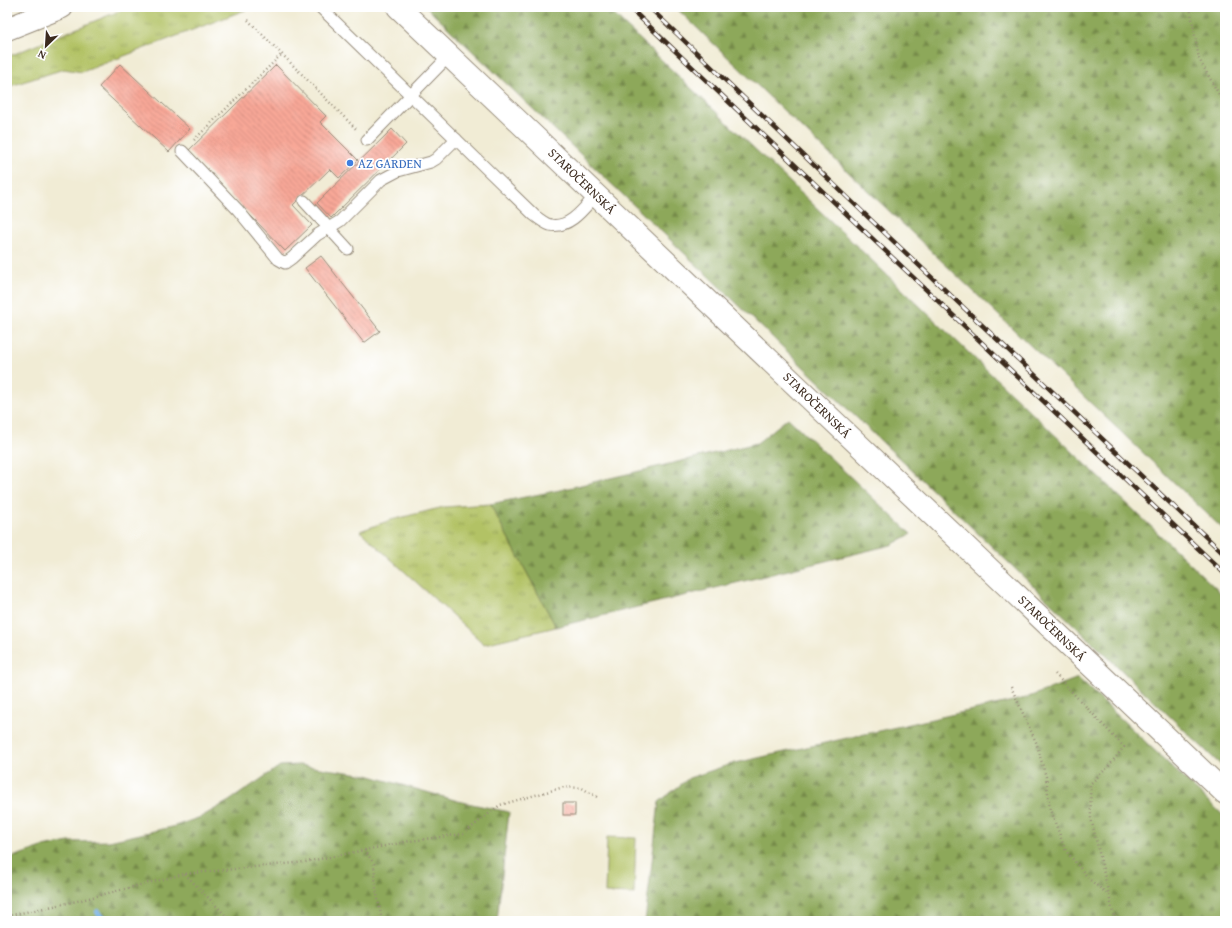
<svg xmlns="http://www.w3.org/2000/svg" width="1232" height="928" viewBox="0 0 1232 928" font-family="'Gentium Book Plus',serif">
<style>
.grass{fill:url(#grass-tufts);stroke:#767642}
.forest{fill:url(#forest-firs);stroke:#64693c}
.pitch{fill:#b2c265;stroke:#767642}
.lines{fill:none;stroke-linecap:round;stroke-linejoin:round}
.stream{stroke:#73aee4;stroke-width:6}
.building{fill:url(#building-back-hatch)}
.service-casing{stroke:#968b7a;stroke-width:13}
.tertiary-casing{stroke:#968b7a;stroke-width:24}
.secondary-casing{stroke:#968b7a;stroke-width:24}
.path{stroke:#968b7a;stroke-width:2.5;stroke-dasharray:1 3;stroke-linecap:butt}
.service{stroke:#fff;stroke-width:11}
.tertiary{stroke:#fff;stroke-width:22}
.secondary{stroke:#fff;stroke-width:22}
.rail-casing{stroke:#3b2a1e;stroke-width:4.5}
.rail{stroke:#fff;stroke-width:3;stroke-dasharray:9;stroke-linecap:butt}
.shop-dot{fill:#3f7fe0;stroke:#fff;stroke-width:1.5}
.labels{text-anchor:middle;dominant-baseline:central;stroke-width:3.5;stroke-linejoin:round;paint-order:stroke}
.shop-label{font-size:13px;fill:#366cbe;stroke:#fff;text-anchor:start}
.street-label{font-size:13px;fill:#3b2a1e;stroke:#fff}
</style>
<defs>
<pattern id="grass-tufts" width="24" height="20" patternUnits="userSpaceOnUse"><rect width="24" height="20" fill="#b2c265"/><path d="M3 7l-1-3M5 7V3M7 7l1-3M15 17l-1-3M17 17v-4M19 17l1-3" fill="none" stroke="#929e53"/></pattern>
<pattern id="forest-firs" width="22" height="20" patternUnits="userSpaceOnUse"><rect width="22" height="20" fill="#8da85a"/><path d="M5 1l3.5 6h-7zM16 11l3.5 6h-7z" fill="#74894a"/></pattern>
<pattern id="building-back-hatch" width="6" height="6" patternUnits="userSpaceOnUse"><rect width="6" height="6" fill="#f8a797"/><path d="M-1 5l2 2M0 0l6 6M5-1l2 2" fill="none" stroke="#ca887b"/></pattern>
</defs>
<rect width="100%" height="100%" fill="#fff"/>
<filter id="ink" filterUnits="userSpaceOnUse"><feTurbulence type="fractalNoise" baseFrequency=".025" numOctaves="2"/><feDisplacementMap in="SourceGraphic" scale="8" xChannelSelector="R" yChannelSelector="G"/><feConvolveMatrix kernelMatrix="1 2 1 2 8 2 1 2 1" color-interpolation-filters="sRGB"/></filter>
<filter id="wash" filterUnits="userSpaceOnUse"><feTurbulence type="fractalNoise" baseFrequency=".012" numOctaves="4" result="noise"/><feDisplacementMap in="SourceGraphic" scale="16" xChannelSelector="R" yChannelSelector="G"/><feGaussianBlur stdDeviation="0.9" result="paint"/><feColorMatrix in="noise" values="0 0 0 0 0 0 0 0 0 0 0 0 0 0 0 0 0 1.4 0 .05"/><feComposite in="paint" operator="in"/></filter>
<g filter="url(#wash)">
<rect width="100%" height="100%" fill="#f1ecd5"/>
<g class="grass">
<polygon points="129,7 253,7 82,72 64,69 7,87 7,57"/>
<polygon points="490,504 556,627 484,644 360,531 391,520 444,507"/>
</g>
<g class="forest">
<polygon points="426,7 606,7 1225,597 1225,769"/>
<polygon points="675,7 1225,7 1225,531"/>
<polygon points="788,418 911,534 891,545 556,627 490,504 560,490 757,443"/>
<polygon points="1078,678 1225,817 1225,921 645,921 659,802 689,778 731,764 1026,698"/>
<polygon points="299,765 367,775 458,801 509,812 497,921 7,921 7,859 42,847 69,842 109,841 172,827 201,817 229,801 280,766"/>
</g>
<polygon class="pitch" points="607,837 636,838 634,894 605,893"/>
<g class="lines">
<polyline class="stream" points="98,912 104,921"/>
</g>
<g id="blocks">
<g class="building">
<polygon points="120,64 190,129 169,152 99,87"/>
<polygon points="276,65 326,116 320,122 358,160 339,178 330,169 293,205 312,225 285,251 188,151"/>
<polygon points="392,129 406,144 331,218 317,203"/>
<polygon points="321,256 380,331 364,343 305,268"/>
<rect x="563" y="803" width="12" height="12"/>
</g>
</g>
</g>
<g filter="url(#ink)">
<use href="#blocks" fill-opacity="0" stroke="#968b7a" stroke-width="1"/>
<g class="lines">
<defs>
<g id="service">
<path d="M 320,7 L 534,215 C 539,219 544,223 550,225 C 570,229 585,207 596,195"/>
<polyline points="367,140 450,55"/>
<polyline points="182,151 238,210 278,259 285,263 292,258 317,235 340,221 381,180 398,171 431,162 436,159 456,139"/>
<polyline points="304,201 348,249"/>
</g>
<polyline id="tertiary" points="7,29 62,7"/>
<polyline id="secondary" points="398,7 1225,793"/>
</defs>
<use href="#service" class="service-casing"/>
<use href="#tertiary" class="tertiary-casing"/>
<use href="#secondary" class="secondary-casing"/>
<g class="path">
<polyline points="1190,7 1199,59 1225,105"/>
<polyline points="248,20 356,129"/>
<polyline points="194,140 282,54"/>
<polyline points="1055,674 1124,747 1108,767 1090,784 1091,818 1115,921"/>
<polyline points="1011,687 1036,742 1046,777 1050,810 1066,851 1090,880 1109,895"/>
<polyline points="365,850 374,864 376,889 382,921"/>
<polyline points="185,874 231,921"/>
<polyline points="7,916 77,901 184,874 305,862 410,841 463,834 500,805 564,787 582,788 597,797"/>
</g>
<use href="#service" class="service"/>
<use href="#tertiary" class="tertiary"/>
<use href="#secondary" class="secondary"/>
<defs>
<g id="rail">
<polyline points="629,7 1225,574"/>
<polyline points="649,7 870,219 1225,555"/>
</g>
</defs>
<use href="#rail" class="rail-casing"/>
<use href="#rail" class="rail"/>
</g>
</g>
<circle class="shop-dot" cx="350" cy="163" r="4"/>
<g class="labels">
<g class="shop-label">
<text x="358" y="163">AZ GARDEN</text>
</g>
<g class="street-label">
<text transform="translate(582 181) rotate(44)">STAROČERNSKÁ</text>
<text transform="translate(817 405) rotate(44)">STAROČERNSKÁ</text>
<text transform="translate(1052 628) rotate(44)">STAROČERNSKÁ</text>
</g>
</g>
<rect width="1232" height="928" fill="none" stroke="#fff" stroke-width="24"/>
<g transform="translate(46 46) rotate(205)" stroke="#ffffff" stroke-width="3" paint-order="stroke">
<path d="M0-3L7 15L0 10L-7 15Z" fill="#3b2a1e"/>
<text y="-6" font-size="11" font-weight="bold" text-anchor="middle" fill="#3b2a1e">N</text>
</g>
</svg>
